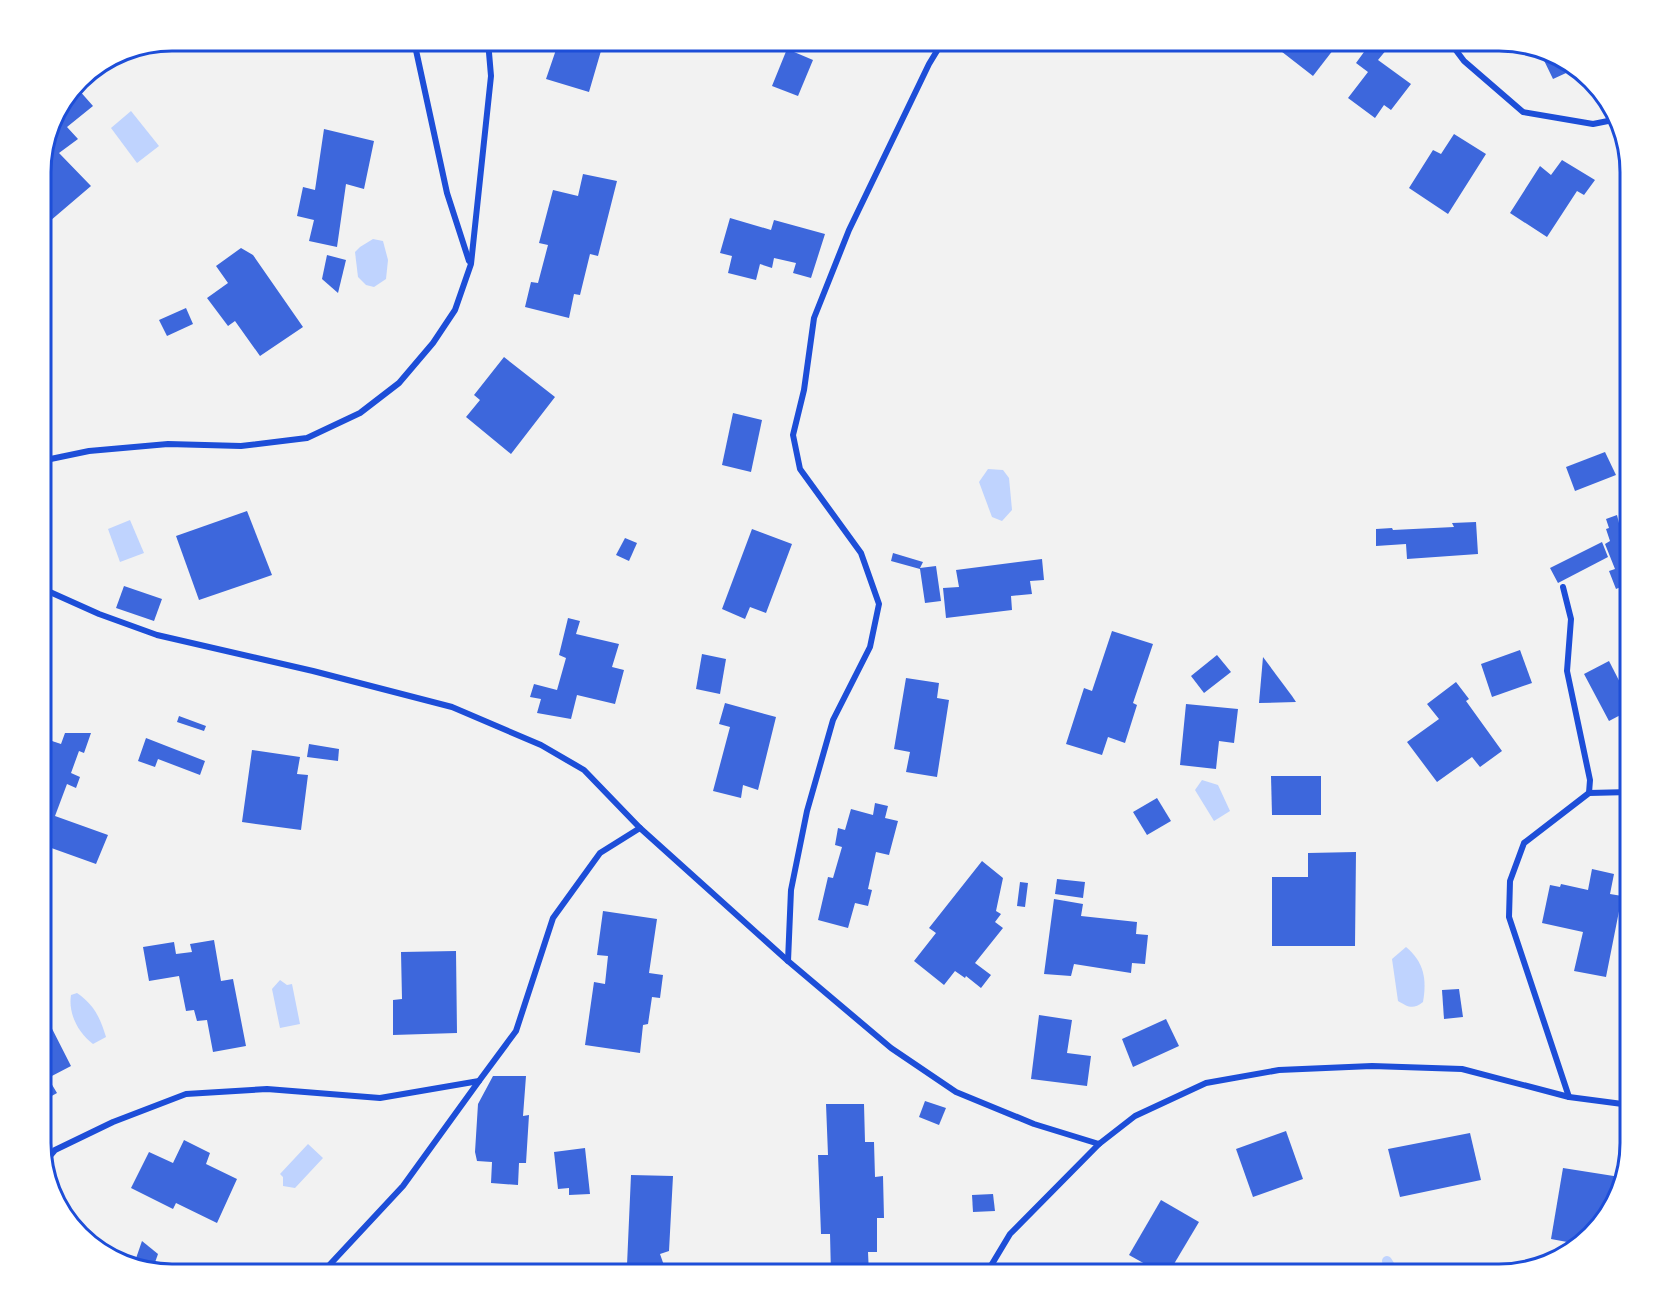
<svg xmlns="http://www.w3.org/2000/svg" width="1671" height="1315" viewBox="0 0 1671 1315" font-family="Quicksand,sans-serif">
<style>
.water{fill:#bfd3fe}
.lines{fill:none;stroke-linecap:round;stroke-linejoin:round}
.stream{stroke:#bfd3fe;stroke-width:10}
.building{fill:#3d67dc}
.minor{stroke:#1d4ed8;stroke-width:6}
.rim{fill:none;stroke:#1d4ed8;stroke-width:3}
</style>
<rect width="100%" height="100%" fill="#f2f2f2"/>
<g class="water">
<polygon points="131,111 159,146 137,163 111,128"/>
<polygon points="373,239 383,241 388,260 386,279 374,287 366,285 358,277 355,252 360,247"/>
<polygon points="988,469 1003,470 1009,478 1012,510 1002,521 992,517 979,482"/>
<polygon points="130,520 144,553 120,562 108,529"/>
<polygon points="1202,780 1218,785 1230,811 1214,821 1195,790"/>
<path d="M 1406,947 C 1424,962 1427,979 1423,1002 C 1413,1010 1408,1007 1398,1001 L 1392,959 Z"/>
<polygon points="280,980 287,985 292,984 300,1024 280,1028 272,989"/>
<path d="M 77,993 C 94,1005 100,1017 106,1037 L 93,1044 C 78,1033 68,1013 71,995 Z"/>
<polygon points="308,1144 323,1158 295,1188 283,1186 283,1177 280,1174"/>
</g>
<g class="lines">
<polyline class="stream" points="1387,1261 1395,1274"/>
</g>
<g class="building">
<polygon points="559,41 606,41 603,44 589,92 546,79"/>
<polygon points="1283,41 1340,41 1313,76 1277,48"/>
<polygon points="1372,41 1378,41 1387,49 1378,60 1411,84 1391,110 1384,105 1375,118 1348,98 1368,72 1356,63"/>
<polygon points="1538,48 1549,50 1584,72 1580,74 1577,68 1553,79"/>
<polygon points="787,49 813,60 798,96 772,86"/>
<polygon points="78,89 93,106 67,127 78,139 59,153 91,186 50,221 41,211 41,163 54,114 65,100"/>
<polygon points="324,129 374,141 364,189 346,184 337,247 309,241 314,220 297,216 303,187 315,190"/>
<polygon points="1454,134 1486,154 1448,214 1409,188 1433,150 1441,154"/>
<polygon points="1562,160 1595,180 1584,195 1577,191 1547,237 1510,213 1540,166 1551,175"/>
<polygon points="583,174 617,181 598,256 590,254 580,295 574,294 569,318 525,307 531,282 538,283 548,245 539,243 553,190 578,196"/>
<polygon points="730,218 771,230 774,220 825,234 811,278 793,273 796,263 774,258 772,268 760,264 756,280 728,273 732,256 720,253"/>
<polygon points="241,248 253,255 303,327 260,356 235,321 228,326 207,298 228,283 216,266"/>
<polygon points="327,255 346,260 338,293 322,279"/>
<polygon points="186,308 193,324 167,336 159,320"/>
<polygon points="504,357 555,397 511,454 466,417 480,400 474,395"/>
<polygon points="733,413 762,420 751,472 722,465"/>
<polygon points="1605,452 1616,475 1575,491 1566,467"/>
<polygon points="247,511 272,575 199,600 176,536"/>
<polygon points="1617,515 1619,523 1630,519 1630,583 1616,589 1609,571 1615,569 1605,544 1610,541 1606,529 1609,528 1606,519"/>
<polygon points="1476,522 1478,554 1407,559 1406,544 1376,546 1376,529 1392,528 1393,530 1454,527 1452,523"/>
<polygon points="752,529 792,544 766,613 750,607 745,619 722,609"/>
<polygon points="625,538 637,543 629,561 616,555"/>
<polygon points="1602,542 1608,557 1558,583 1550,568"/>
<polygon points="893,553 923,562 920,568 936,566 941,601 925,603 920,569 891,561"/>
<polygon points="1042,559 1044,580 1030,581 1032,594 1011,596 1012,610 946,618 943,588 959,587 956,570"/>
<polygon points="124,586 162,599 154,621 116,608"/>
<polygon points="568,618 580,621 576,634 619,644 612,667 624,670 615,704 577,695 571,719 537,713 541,699 530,697 534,684 557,690 566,658 559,655"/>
<polygon points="1112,631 1153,644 1133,703 1137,705 1125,743 1108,737 1102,755 1066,744 1084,688 1092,691"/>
<polygon points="1520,650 1532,683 1492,697 1481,664"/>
<polygon points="702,654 726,659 720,694 696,689"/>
<polygon points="1217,655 1231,672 1204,693 1191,676"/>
<polygon points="1263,657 1292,696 1296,702 1259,703"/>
<polygon points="1609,661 1630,702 1630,710 1609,721 1584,674"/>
<polygon points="906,678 939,683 937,698 949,700 937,777 906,772 910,752 894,749"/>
<polygon points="1456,682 1469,699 1466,701 1502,751 1480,767 1472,757 1437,782 1407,742 1439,719 1427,704"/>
<polygon points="725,703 776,717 758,790 743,785 741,798 713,791 730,727 719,724"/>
<polygon points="1186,704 1238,709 1234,743 1219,741 1216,769 1180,765"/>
<polygon points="179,716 206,726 204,731 177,722"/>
<polygon points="65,733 91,733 84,753 79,751 71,773 80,777 76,788 67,784 55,816 108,835 96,864 43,845 41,841 41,743 52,741 61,744"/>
<polygon points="146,738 205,761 200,775 158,759 155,767 138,761"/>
<polygon points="309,744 339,749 338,761 307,757"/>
<polygon points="252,750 300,757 297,774 308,775 301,830 242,822"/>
<polygon points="1271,776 1321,776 1321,815 1272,815"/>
<polygon points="1157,798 1171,821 1147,835 1133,812"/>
<polygon points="875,803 888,806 885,818 898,821 889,855 876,852 868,889 872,890 868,906 855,903 848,928 818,920 828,877 833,878 842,847 835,845 838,828 845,830 851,809 873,815"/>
<polygon points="1356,852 1355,946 1272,946 1272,877 1308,877 1308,853"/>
<polygon points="982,861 1003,878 996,911 1001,914 995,922 1003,928 975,963 991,975 981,988 966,976 965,978 955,971 944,985 914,961 936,933 929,928"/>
<polygon points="1592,869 1614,874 1610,894 1622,896 1606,977 1574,971 1583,932 1542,923 1550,885 1560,887 1561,884 1588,890"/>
<polygon points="1057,879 1085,882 1083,898 1055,894"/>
<polygon points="1020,882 1028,883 1025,907 1017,906"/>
<polygon points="1054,899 1083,904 1081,916 1137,922 1136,934 1148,935 1145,964 1132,963 1131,973 1074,964 1071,976 1044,974"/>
<polygon points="603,911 657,919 649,973 663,975 660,998 652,997 648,1024 643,1025 640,1053 585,1045 594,982 605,984 608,956 597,955"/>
<polygon points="214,940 221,981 233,979 246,1046 213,1052 207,1020 197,1021 194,1010 186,1011 179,976 149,981 143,947 174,942 176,954 192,952 190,944"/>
<polygon points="456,951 457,1033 393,1035 393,1000 402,999 401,952"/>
<polygon points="1459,989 1463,1017 1444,1019 1442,990"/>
<polygon points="41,1007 71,1066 48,1078 57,1093 41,1102"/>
<polygon points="1039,1015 1072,1020 1067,1053 1091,1056 1087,1086 1031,1079"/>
<polygon points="1166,1019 1179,1046 1133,1067 1122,1039"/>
<polygon points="493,1076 526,1076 523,1116 529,1115 526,1163 519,1163 518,1185 491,1183 492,1162 477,1161 475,1152 478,1104"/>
<polygon points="925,1101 946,1108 939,1125 919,1117"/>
<polygon points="826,1104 864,1104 865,1142 874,1142 875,1177 883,1176 884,1218 877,1218 877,1252 868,1252 869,1274 831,1274 830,1234 821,1234 818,1155 828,1155"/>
<polygon points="1286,1131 1303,1179 1253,1197 1236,1149"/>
<polygon points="1470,1133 1481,1180 1400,1197 1388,1149"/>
<polygon points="184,1140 210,1153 206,1164 237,1179 217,1223 176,1203 173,1209 131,1188 149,1152 173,1163"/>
<polygon points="585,1148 590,1194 569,1195 569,1188 558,1189 554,1152"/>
<polygon points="1563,1168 1620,1177 1617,1197 1598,1229 1578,1244 1551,1239"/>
<polygon points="631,1175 673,1176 669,1251 660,1254 667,1274 619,1274 616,1269 627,1265"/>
<polygon points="993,1194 995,1211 973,1212 972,1195"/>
<polygon points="1161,1200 1199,1222 1168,1274 1163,1274 1129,1255"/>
<polygon points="142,1241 158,1254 152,1271 133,1267"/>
</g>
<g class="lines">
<g class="minor">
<polyline points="414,41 447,193 469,261"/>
<polyline points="1449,41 1464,61 1523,112 1593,124 1618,119"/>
<polyline points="41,461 89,451 168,444 241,446 307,438 360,413 399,383 433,343 455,310 471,264 491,76 488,41"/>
<polyline points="1563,587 1571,619 1567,671 1590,780 1589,793 1524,843 1510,881 1509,917 1569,1097"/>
<polyline points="41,588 99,614 157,635 313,671 452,707 541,745 584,770 640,828 788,961 891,1048 956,1092 1034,1124 1099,1144 1135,1116 1206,1083 1279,1070 1372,1066 1462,1069 1569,1097 1630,1105"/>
<polyline points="1589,793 1630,792"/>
<polyline points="788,961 791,890 807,811 833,720 870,647 879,604 861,553 800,469 793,435 804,390 814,318 849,230 929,64 943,41"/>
<polyline points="44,1163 55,1150 113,1122 186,1094 267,1089 380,1098 479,1081 516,1031 553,918 600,853 640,828"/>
<polyline points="321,1274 403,1186 479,1081"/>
<polyline points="986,1274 1010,1234 1099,1144"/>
</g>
</g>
<path d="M0 0H1671V1315H0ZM172 51H1499A121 121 0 0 1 1620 172V1143A121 121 0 0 1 1499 1264H172A121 121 0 0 1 51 1143V172A121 121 0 0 1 172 51Z" fill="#fff" fill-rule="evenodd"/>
<path class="rim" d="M172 51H1499A121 121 0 0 1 1620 172V1143A121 121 0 0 1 1499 1264H172A121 121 0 0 1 51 1143V172A121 121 0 0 1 172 51Z"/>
</svg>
